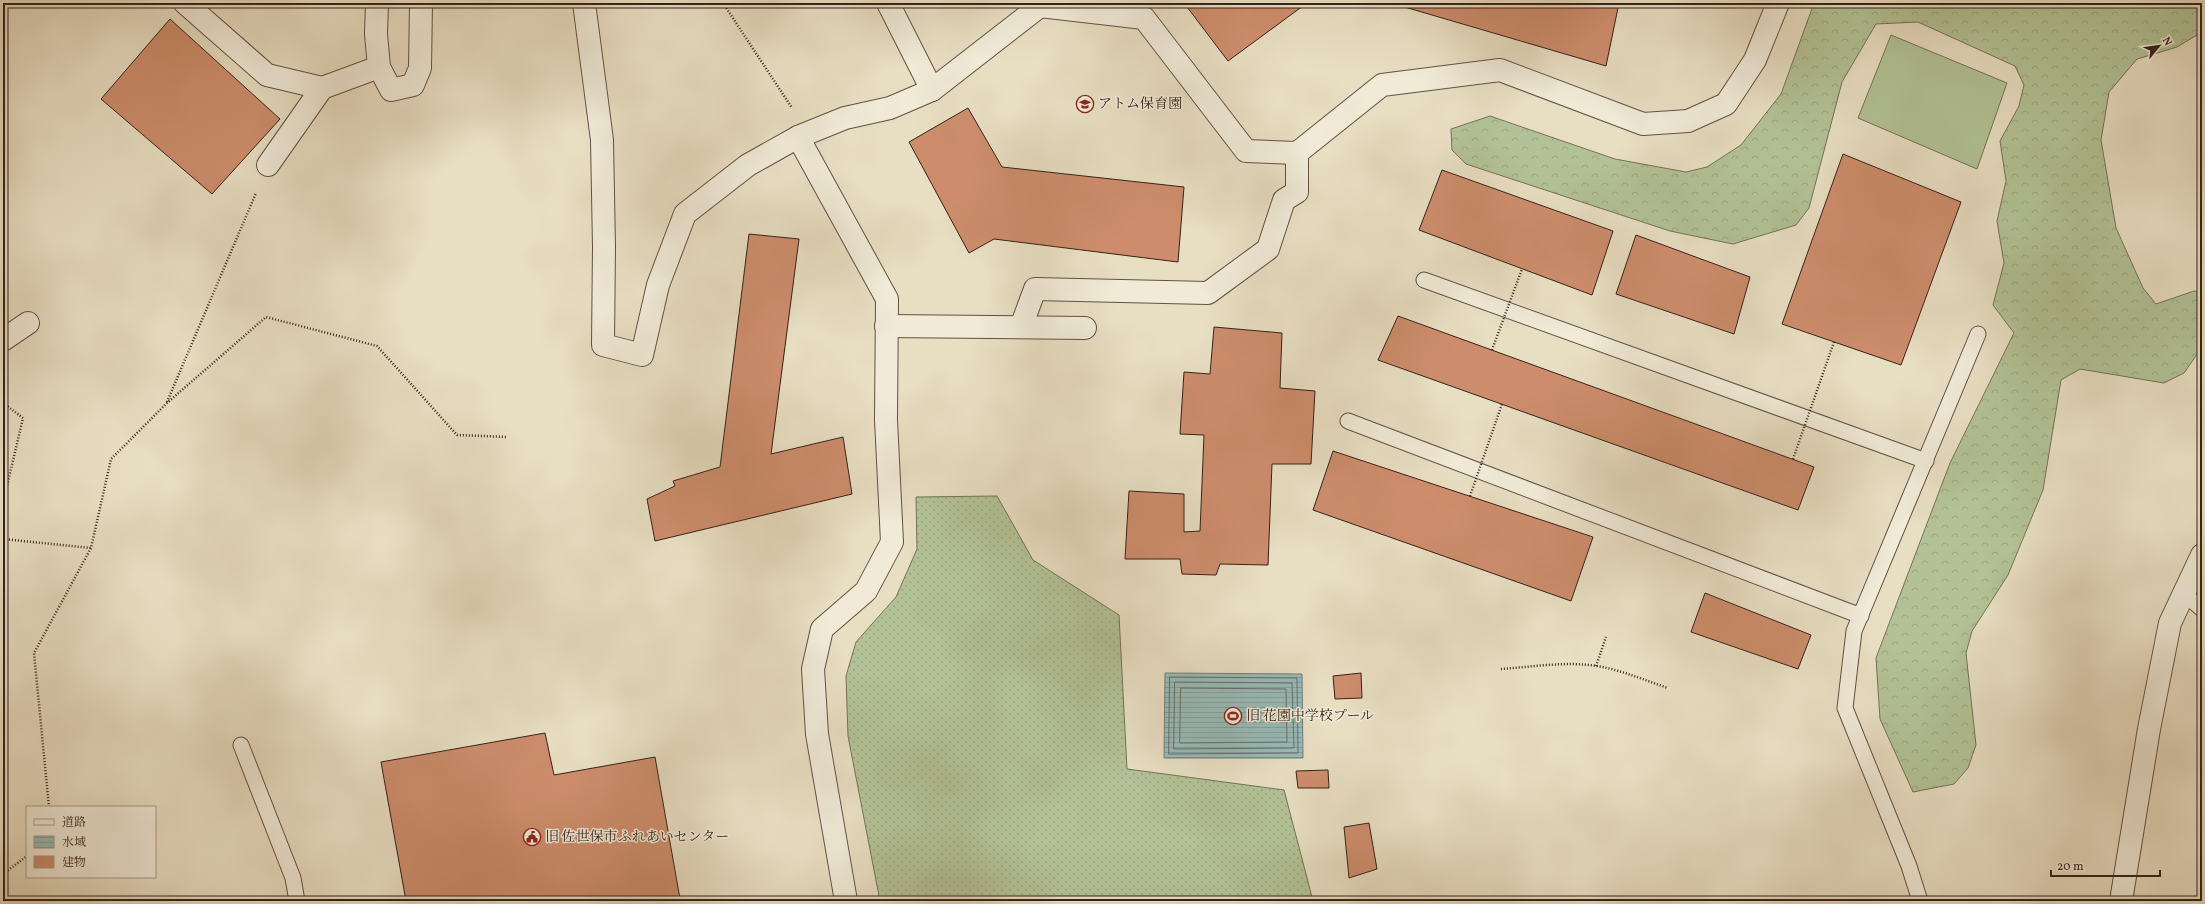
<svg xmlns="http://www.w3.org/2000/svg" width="2205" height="904" viewBox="0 0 2205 904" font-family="Vollkorn,'Noto Serif JP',serif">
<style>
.grass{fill:url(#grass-dots);stroke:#747258}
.forest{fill:url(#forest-crowns);stroke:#747258}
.pitch{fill:#b2c296;stroke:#747258}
.water{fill:url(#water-rules);stroke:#707e79}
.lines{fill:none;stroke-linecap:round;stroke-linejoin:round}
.shore{stroke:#666e69;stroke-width:1}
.building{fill:#cd8d6c;stroke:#352219}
.lane-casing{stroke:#625143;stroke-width:17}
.street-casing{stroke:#625143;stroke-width:24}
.path{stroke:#352219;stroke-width:2.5;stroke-dasharray:1 2;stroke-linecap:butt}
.lane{stroke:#f0ead7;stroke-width:15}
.street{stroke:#f0ead7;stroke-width:22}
.path-bridge{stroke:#352219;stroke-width:2.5;stroke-dasharray:1 2;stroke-linecap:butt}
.labels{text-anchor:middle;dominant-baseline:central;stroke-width:3;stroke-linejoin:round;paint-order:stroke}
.poi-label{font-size:14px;fill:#352219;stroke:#f0ead7;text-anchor:start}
</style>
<defs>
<pattern id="grass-dots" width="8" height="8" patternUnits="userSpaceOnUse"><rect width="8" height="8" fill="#b2c296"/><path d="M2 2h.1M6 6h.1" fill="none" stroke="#9aa681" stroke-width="1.8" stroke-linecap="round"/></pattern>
<pattern id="forest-crowns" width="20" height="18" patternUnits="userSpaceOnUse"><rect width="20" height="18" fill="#b2c296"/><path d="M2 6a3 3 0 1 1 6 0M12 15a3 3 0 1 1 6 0" fill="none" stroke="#9aa681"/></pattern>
<pattern id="water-rules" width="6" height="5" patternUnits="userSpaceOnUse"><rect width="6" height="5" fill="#98bbb9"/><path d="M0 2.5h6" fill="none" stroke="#84a09e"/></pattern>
</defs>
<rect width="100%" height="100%" fill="#e8dec2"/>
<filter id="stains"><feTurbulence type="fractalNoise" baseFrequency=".005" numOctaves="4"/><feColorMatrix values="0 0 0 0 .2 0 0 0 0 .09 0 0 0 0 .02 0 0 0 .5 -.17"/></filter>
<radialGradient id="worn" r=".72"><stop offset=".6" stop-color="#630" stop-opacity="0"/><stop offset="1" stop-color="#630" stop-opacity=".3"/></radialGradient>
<polygon class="grass" points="997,496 1033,560 1119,615 1127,769 1284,790 1313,901 880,901 848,736 846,676 856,642 896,597 917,549 916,497"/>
<polygon class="forest" points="1814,3 2202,3 2202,32 2177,47 2137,59 2109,92 2101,140 2116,228 2143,288 2156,304 2194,291 2202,292 2202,347 2184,373 2164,383 2080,369 2061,380 2043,490 2008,575 1972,631 1966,653 1976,745 1968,768 1954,784 1913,792 1880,719 1876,658 1950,463 2014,333 1993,305 2004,263 1997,221 2006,181 2000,141 2019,106 2024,85 2015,66 1918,22 1876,24 1842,82 1809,208 1796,225 1733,244 1670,231 1466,164 1452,150 1451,129 1490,116 1615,159 1686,172 1707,167 1741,145 1781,94"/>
<polygon class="pitch" points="1891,35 2007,83 1977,169 1858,118"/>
<polygon class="water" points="1165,673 1302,674 1303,758 1164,758"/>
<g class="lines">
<g class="shore">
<polygon points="1170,677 1297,678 1298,753 1169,754"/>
<polygon points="1175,682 1292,683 1294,748 1174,749"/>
<polygon points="1181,688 1286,689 1287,742 1180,743"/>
</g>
</g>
<g class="building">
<polygon points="1184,3 1307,3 1228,61"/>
<polygon points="1391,3 1619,3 1606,66"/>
<polygon points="170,19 280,119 212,194 101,99"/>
<polygon points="968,108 1002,167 1184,187 1178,262 994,239 969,253 909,142"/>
<polygon points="1843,154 1961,202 1901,365 1782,324"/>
<polygon points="1442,170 1613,231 1592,295 1419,230"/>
<polygon points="749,234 799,239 771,454 843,437 852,494 655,541 647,499 675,486 673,481 720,467"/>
<polygon points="1636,235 1750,277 1734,334 1616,294"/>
<polygon points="1398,316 1814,467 1798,510 1378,360"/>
<polygon points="1214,327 1282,333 1280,388 1315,391 1311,464 1272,464 1268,565 1220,564 1216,575 1182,574 1180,559 1125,559 1129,491 1184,494 1184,532 1200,531 1204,435 1180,434 1184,372 1210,374"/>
<polygon points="1333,451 1593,537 1571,601 1313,510"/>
<polygon points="1705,593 1811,635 1798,669 1691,632"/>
<polygon points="1361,673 1362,698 1335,699 1333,676"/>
<polygon points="545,733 554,775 655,757 680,899 406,901 381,762"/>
<polygon points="1328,770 1329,788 1298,788 1296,771"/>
<polygon points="1369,823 1377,869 1349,878 1344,827"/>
</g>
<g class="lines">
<defs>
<g id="lane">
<polyline points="1424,280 1926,461"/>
<polyline points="1348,421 1861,616"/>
<polyline points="2184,594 2202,609"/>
<polyline points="241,745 293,878 297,901"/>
<polyline points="1920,901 1909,866 1845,708 1854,631 1978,334"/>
</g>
<g id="street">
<polyline points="185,3 267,75 322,88 379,67"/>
<polyline points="377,3 376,34 379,67 391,90 413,85 420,68 421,3"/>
<polyline points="584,3 602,140 604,247 603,345 642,355 658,285 685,214 748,165 798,137 887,299 886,420 892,542 866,591 822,629 813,669 817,734 846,901"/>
<polyline points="888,3 932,90"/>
<polyline points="798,137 845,118 890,108 932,90 1040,6 1144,18 1246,151 1297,153 1382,85 1500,70 1643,124 1688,121 1726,104 1755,60 1778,3"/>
<polyline points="268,165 322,88"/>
<polyline points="886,326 1085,328"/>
<polyline points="1021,327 1035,289 1208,293 1268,249 1284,200 1297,192 1297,153"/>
<polyline points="3,340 28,323"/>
<polyline points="2121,901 2149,729 2170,623 2202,555"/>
</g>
</defs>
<use href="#lane" class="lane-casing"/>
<use href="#street" class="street-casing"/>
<g class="path">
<polyline points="723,3 792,108"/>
<polyline points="167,402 256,193"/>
<polyline points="3,403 23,418 3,503"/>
<polyline points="3,539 91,548"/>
<polyline points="1596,666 1606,637"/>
<path d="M 1501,669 C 1532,667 1566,661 1597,666 C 1621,670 1644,680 1668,688"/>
<polyline points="49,807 34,653 91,548 111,459 167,403 266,317 377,346 457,435 507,437"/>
<polyline points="3,874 27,856"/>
</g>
<use href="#lane" class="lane"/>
<use href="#street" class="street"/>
<g class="path-bridge">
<polyline points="1492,350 1522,269"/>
<polyline points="1793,459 1834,342"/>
<polyline points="1470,496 1502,404"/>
</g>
</g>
<defs>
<symbol id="school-ring" viewBox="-11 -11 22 22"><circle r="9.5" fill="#f0ead7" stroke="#8f2418" stroke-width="1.5"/><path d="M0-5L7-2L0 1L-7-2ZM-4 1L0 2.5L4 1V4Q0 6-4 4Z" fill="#8f2418"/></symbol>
<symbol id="stadium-ring" viewBox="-11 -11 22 22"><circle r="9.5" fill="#f0ead7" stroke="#8f2418" stroke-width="1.5"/><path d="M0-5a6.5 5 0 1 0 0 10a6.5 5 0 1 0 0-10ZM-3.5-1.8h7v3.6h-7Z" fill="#8f2418"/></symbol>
<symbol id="civic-ring" viewBox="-11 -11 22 22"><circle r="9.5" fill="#f0ead7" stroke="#8f2418" stroke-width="1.5"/><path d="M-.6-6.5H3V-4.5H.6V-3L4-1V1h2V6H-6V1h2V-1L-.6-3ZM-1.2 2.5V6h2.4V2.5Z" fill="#8f2418"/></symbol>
</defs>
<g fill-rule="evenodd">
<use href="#school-ring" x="1075" y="94" width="20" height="20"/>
<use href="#stadium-ring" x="1223" y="706" width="20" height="20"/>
<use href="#civic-ring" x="522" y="827" width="20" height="20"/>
</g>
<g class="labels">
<g class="poi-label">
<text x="1098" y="104">アトム保育園</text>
<text x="1246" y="716">旧 花園中学校プール</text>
<text x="545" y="837">旧 佐世保市ふれあいセンター</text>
</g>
</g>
<rect width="2205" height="904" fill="none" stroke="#e8dec2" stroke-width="16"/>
<rect x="4" y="4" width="2197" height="896" fill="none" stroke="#352219" stroke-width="2"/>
<rect x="8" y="8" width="2189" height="888" fill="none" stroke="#352219"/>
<rect x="26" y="806" width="130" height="72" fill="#f0ead7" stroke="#a59a8b"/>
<rect x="34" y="819" width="20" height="6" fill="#f0ead7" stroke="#a59a8b"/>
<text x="62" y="826" font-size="12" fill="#352219">道路</text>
<rect x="34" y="836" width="20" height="12" fill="url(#water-rules)" stroke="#a59a8b"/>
<text x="62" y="846" font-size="12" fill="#352219">水域</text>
<rect x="34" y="856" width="20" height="12" fill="#cd8d6c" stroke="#a59a8b"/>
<text x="62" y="866" font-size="12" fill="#352219">建物</text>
<g transform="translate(2159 46) rotate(61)" stroke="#f0ead7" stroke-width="3" paint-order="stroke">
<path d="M0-3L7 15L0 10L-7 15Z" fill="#352219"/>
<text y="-6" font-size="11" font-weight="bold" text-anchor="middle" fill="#352219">N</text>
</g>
<path d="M2051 870v6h109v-6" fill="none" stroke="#352219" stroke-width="2"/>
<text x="2057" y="870" font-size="12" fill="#352219" stroke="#f0ead7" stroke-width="3" paint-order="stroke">20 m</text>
<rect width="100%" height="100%" filter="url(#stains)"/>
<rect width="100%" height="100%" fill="url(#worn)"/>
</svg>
